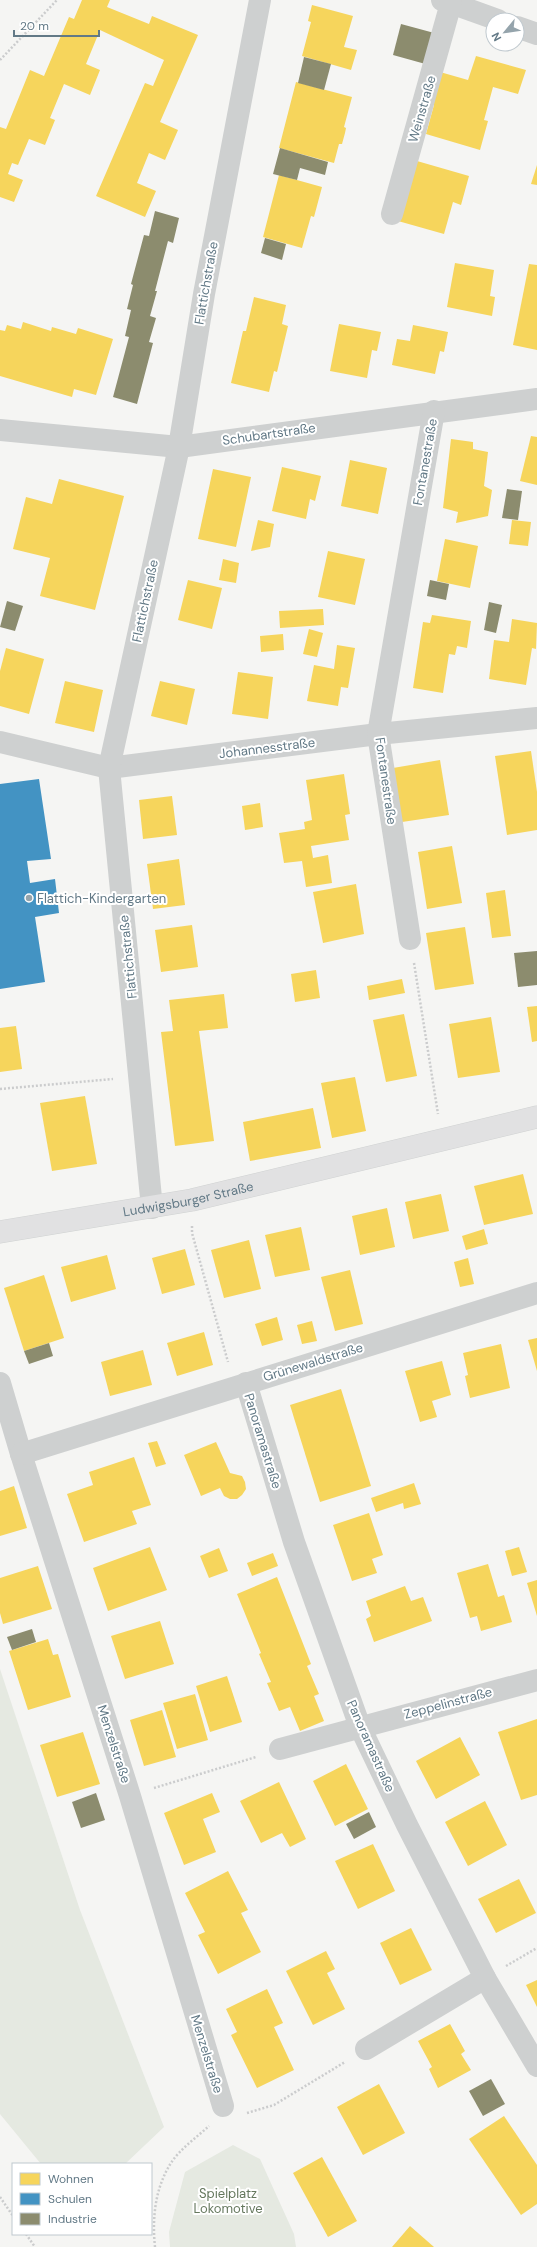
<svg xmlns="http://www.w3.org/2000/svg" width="537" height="2247" viewBox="0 0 537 2247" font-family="'DM Sans',sans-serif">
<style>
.green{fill:#e5e9e1}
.homes{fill:#f6d55c}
.schools{fill:#4393c3}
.industry{fill:#8c8c6e}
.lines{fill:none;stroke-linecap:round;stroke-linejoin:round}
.major-casing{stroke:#d0d2d2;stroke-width:23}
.path{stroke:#cbcccd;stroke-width:2.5;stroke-dasharray:2 2;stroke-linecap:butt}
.minor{stroke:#ced0d0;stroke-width:22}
.major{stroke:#e1e1e2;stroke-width:22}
.poi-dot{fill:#95a4ac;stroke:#fff;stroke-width:1.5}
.labels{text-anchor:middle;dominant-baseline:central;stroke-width:4;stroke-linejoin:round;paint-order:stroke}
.street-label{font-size:13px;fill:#627986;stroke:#fff}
.poi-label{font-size:13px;fill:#627986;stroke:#fff;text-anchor:start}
.park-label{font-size:13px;fill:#65785e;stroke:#fff}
</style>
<rect width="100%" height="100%" fill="#f5f5f3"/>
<g class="green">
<polygon points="0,1669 80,1910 164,2127 125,2164 41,2164 0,2114"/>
<polygon points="233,2145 260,2159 294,2234 296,2247 170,2247 169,2232 185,2172"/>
</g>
<g class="homes">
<polygon points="82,0 110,0 107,7 149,24 152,16 198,35 160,122 178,130 165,160 149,153 137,183 156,191 145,217 96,196 145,83 153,86 164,60 100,30 86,64 100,70 90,95 64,84 50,118 55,120 45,145 29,139 18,165 12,163 8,174 23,180 14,202 0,197 0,127 6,129 30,70 44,76 69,17 74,19"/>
<polygon points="312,5 353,16 344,47 357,50 351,70 302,56 311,22 308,21"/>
<polygon points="476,56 526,70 518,94 493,87 484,120 488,121 480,150 426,134 434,105 431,104 440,72 468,80"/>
<polygon points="296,82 352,97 344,127 346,128 345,133 342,144 339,144 334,163 279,148"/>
<polygon points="417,161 469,176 461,205 453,202 444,234 398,221"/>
<polygon points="537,165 537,185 531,184"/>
<polygon points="279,175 322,187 314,217 311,216 302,248 263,237"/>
<polygon points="455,263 494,270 490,296 495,297 492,316 447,307"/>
<polygon points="529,264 537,265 537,350 513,345"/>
<polygon points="254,297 286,305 282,324 288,326 277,372 274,371 269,392 231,383 243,331 246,331"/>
<polygon points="23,322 51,331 52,327 76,334 78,328 113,339 96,395 74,389 72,397 0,376 0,330 5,331 7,325 21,329"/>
<polygon points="339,324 381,332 377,351 372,350 367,378 330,371"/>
<polygon points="413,325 448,332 444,352 440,351 435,374 392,365 397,339 410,341"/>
<polygon points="531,436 537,437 537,485 520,481"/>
<polygon points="451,439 473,442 473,449 488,452 484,486 492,490 488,516 456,523 458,512 443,508"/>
<polygon points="350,460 387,468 378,514 341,506"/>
<polygon points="282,467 321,476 315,501 310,499 306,519 272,511"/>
<polygon points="213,469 251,477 236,547 198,539"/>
<polygon points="59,479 124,496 95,610 40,596 50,558 13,549 26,497 52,504"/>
<polygon points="258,520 274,524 270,547 251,551"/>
<polygon points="512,520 531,522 528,546 509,544"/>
<polygon points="445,539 478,546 470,588 437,581"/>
<polygon points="328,551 365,559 355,605 318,597"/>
<polygon points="223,559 239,563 236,583 219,580"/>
<polygon points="188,580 222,588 212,629 178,620"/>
<polygon points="323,609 324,625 280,628 279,611"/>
<polygon points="432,615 471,621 467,648 457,646 455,655 449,654 443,693 413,688 423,622 430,623"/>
<polygon points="512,619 537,623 536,649 532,648 526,685 489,679 494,640 509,642"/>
<polygon points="309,629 323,633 317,657 303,654"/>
<polygon points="283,634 284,650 261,652 260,636"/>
<polygon points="337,645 355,648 348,688 341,687 338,706 307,701 314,665 334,669"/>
<polygon points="6,648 44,659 29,714 0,706 0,671"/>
<polygon points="238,672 273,677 268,719 232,714"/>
<polygon points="65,681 103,690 94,732 55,723"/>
<polygon points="160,681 195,689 187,725 151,716"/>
<polygon points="531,751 537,792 537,830 507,835 495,756"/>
<polygon points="440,760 449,815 402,822 393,768"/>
<polygon points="344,774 350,814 345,815 349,840 311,846 313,858 328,855 332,883 306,887 302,861 284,863 279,833 305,829 304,822 312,820 306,780"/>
<polygon points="172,796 177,835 143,839 139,800"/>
<polygon points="260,803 263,827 245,830 242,806"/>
<polygon points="452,846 462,903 427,909 418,852"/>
<polygon points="179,859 185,905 153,909 147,864"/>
<polygon points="356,884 364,934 323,943 313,892"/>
<polygon points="505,890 511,936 492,938 486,893"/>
<polygon points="192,925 198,967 161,972 155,930"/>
<polygon points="465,927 474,984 435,990 426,933"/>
<polygon points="316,970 320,998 295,1002 291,974"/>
<polygon points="402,979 405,993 369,1000 367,986"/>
<polygon points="224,994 228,1028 199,1031 214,1141 175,1146 161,1032 173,1031 169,1000"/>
<polygon points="537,1006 537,1041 532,1042 527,1007"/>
<polygon points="404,1014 417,1076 386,1082 373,1020"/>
<polygon points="491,1017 500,1072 458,1078 449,1024"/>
<polygon points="16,1026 22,1069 0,1072 0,1028"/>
<polygon points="355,1077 366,1131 332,1138 321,1083"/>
<polygon points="85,1096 97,1164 52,1171 40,1103"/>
<polygon points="313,1108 321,1148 250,1161 243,1122"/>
<polygon points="523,1174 533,1214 484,1225 474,1186"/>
<polygon points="441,1194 449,1231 413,1239 405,1202"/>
<polygon points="387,1208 395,1247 360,1255 352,1216"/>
<polygon points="301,1227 310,1270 275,1277 265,1235"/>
<polygon points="484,1229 488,1244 466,1250 462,1236"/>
<polygon points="249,1240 261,1289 224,1298 211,1250"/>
<polygon points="185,1249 195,1285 162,1294 152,1258"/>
<polygon points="107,1255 116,1289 71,1302 61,1267"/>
<polygon points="468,1258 474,1284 460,1287 454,1262"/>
<polygon points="350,1270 363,1324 335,1331 321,1277"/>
<polygon points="44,1275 64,1338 24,1351 4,1288"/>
<polygon points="277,1317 283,1340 262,1346 255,1324"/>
<polygon points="312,1321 317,1341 302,1344 297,1325"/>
<polygon points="204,1332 213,1365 177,1376 167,1343"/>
<polygon points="537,1338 537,1371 528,1340"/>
<polygon points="501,1344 510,1388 470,1398 465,1376 468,1375 463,1353"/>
<polygon points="143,1350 152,1385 110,1396 101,1362"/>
<polygon points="442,1361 451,1395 432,1401 437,1417 420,1422 405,1371"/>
<polygon points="341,1389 371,1486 320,1502 290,1405"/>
<polygon points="157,1441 166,1464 156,1467 148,1443"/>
<polygon points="216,1442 230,1473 242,1476 245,1482 246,1489 242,1495 237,1499 230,1499 224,1496 220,1488 201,1496 184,1455"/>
<polygon points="134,1457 151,1505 132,1511 137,1524 84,1542 67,1494 93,1485 89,1472"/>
<polygon points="414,1483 421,1504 404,1509 403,1503 376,1512 371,1498"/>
<polygon points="14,1486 27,1528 0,1536 0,1491"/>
<polygon points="369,1513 383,1555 372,1559 377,1573 352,1581 333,1525"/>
<polygon points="150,1547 167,1590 108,1611 93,1568"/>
<polygon points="519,1547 527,1572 512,1576 505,1551"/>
<polygon points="219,1548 228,1571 209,1578 200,1556"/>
<polygon points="273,1553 278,1566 252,1576 247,1563"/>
<polygon points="488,1564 498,1597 504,1595 512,1622 481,1631 477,1616 470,1618 457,1573"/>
<polygon points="38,1566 52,1609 3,1624 0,1613 0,1578"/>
<polygon points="277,1577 311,1664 307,1666 319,1694 314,1696 324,1721 300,1731 290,1707 279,1711 267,1683 271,1682 259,1654 261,1653 237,1594"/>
<polygon points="537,1580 537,1616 527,1583"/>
<polygon points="405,1586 411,1601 423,1597 432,1621 374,1642 366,1619 371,1616 366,1601"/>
<polygon points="160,1621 174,1664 125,1679 111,1636"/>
<polygon points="48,1639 53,1655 58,1654 71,1697 28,1710 9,1651"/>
<polygon points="227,1676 242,1722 210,1732 196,1686"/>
<polygon points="195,1694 208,1740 177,1749 163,1703"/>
<polygon points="162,1710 176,1757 144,1766 130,1720"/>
<polygon points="537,1719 537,1795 521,1800 498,1732"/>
<polygon points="83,1732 100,1784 57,1797 40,1745"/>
<polygon points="460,1737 480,1775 436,1799 416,1761"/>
<polygon points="346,1764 368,1809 335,1826 313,1781"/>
<polygon points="279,1782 306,1839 290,1847 282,1833 261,1843 240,1801"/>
<polygon points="212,1793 220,1812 203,1819 216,1852 184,1865 164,1813"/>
<polygon points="485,1801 507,1845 468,1866 445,1822"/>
<polygon points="373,1844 395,1891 358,1909 335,1861"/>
<polygon points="228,1871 248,1910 241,1913 261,1952 218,1974 198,1935 205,1932 185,1893"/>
<polygon points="519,1879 536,1913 496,1933 478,1899"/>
<polygon points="411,1928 432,1970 400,1985 380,1943"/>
<polygon points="326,1951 335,1969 327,1973 345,2009 313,2025 286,1971"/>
<polygon points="537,1980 537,2007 526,1985"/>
<polygon points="267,1989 283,2023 274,2027 294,2070 257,2088 231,2035 237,2032 226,2009"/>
<polygon points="450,2024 465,2051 461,2054 471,2070 438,2088 429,2069 432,2067 418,2041"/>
<polygon points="379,2084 405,2133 363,2155 337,2107"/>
<polygon points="504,2116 537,2165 537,2204 521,2215 469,2139"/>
<polygon points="322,2157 357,2221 328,2237 293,2173"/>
<polygon points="410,2226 434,2247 392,2247"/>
</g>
<polygon class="schools" points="39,779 51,859 27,861 30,883 55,879 59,913 35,917 45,982 0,989 0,784"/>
<g class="industry">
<polygon points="401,24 438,34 429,65 393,55"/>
<polygon points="304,57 331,64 324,90 298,83"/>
<polygon points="280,148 328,162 325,175 300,168 297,180 273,174"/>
<polygon points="155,211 179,218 173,243 168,241 155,291 157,291 150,316 156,318 149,342 153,343 137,404 113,397 129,337 125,336 131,310 127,309 133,285 131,284 144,235 149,236"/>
<polygon points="265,238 286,244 282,260 261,253"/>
<polygon points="507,489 522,491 518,520 502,518"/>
<polygon points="430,580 449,584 446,600 427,596"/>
<polygon points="7,601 23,606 15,631 0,627"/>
<polygon points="489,602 502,605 496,633 484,630"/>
<polygon points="537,951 537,985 518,987 514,953"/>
<polygon points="49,1343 53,1356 29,1364 24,1351"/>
<polygon points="32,1629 36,1642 12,1650 7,1637"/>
<polygon points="96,1793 105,1820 81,1828 72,1802"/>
<polygon points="369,1812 376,1827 354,1839 346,1824"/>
<polygon points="491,2079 505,2104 483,2116 469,2091"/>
</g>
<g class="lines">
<defs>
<g id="major">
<path id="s1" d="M 0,1232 L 192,1200 L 537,1117"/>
</g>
</defs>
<use href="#major" class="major-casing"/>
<g class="path">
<polyline points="0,60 57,0"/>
<polyline points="414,963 438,1114"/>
<polyline points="0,1089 113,1079"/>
<polyline points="192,1226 192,1233 228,1362"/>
<polyline points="154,1788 256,1757"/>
<polyline points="506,1966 537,1948"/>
<polyline points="247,2113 274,2105 345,2062"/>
<polyline points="0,2197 13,2216"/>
<polyline points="26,2234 35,2247"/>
<path d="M 155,2247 C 152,2218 155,2188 171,2163 C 180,2149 197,2137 209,2126"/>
</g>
<g class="minor">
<polyline points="442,0 498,20"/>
<polyline points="517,27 537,34"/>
<polyline points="392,214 451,3"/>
<polyline points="0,430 179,447 537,399"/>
<polyline points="0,742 109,768 378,734 537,718"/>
<polyline points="410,939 378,734 434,411"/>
<polyline points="152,1208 109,768 179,447 204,294 260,0"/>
<polyline points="0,1383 21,1454 130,1796 223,2106"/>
<polyline points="246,1383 294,1542 360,1727 407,1825 485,1978 537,2066"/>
<polyline points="21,1454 537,1293"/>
<polyline points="280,1749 537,1680"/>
<polyline points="366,2049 485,1978"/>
</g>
<use href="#major" class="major"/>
</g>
<circle class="poi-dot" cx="29" cy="898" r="4"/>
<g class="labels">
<g class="street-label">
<text transform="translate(422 109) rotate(-74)">Weinstraße</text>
<text transform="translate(206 283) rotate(-80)">Flattichstraße</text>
<text transform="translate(269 434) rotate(-8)">Schubartstraße</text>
<text transform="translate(425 462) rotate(-80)">Fontanestraße</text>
<text transform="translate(145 601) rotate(-78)">Flattichstraße</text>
<text transform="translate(267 748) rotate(-7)">Johannesstraße</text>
<text transform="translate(386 781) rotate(82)">Fontanestraße</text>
<text transform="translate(128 957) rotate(-96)">Flattichstraße</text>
<text stroke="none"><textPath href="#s1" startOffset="191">Ludwigsburger Straße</textPath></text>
<text transform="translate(313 1362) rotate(-17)">Grünewaldstraße</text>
<text transform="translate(263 1441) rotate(73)">Panoramastraße</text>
<text transform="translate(448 1703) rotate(-15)">Zeppelinstraße</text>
<text transform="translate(114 1744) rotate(72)">Menzelstraße</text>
<text transform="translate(371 1746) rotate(66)">Panoramastraße</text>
<text transform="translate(207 2054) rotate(73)">Menzelstraße</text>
</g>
<g class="poi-label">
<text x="37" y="898">Flattich-Kindergarten</text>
</g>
<g class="park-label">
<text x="228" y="2193">Spielplatz<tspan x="228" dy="15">Lokomotive</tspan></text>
</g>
</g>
<rect x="12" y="2163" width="140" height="72" fill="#ffffff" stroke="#c0c9cf"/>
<rect x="20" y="2173" width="20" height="12" fill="#f6d55c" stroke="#c0c9cf"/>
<text x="48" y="2183" font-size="12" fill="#627986">Wohnen</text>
<rect x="20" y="2193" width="20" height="12" fill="#4393c3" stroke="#c0c9cf"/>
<text x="48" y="2203" font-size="12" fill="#627986">Schulen</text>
<rect x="20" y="2213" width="20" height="12" fill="#8c8c6e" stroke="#c0c9cf"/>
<text x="48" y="2223" font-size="12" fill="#627986">Industrie</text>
<g transform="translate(505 32) rotate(241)"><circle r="19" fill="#ffffff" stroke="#c0c9cf"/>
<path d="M0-3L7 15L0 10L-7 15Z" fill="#95a4ac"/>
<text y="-6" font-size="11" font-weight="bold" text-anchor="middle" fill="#627986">N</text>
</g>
<path d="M14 30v6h85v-6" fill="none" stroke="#627986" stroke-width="2"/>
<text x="20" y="30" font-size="12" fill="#627986" stroke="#ffffff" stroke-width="3" paint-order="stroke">20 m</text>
</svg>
